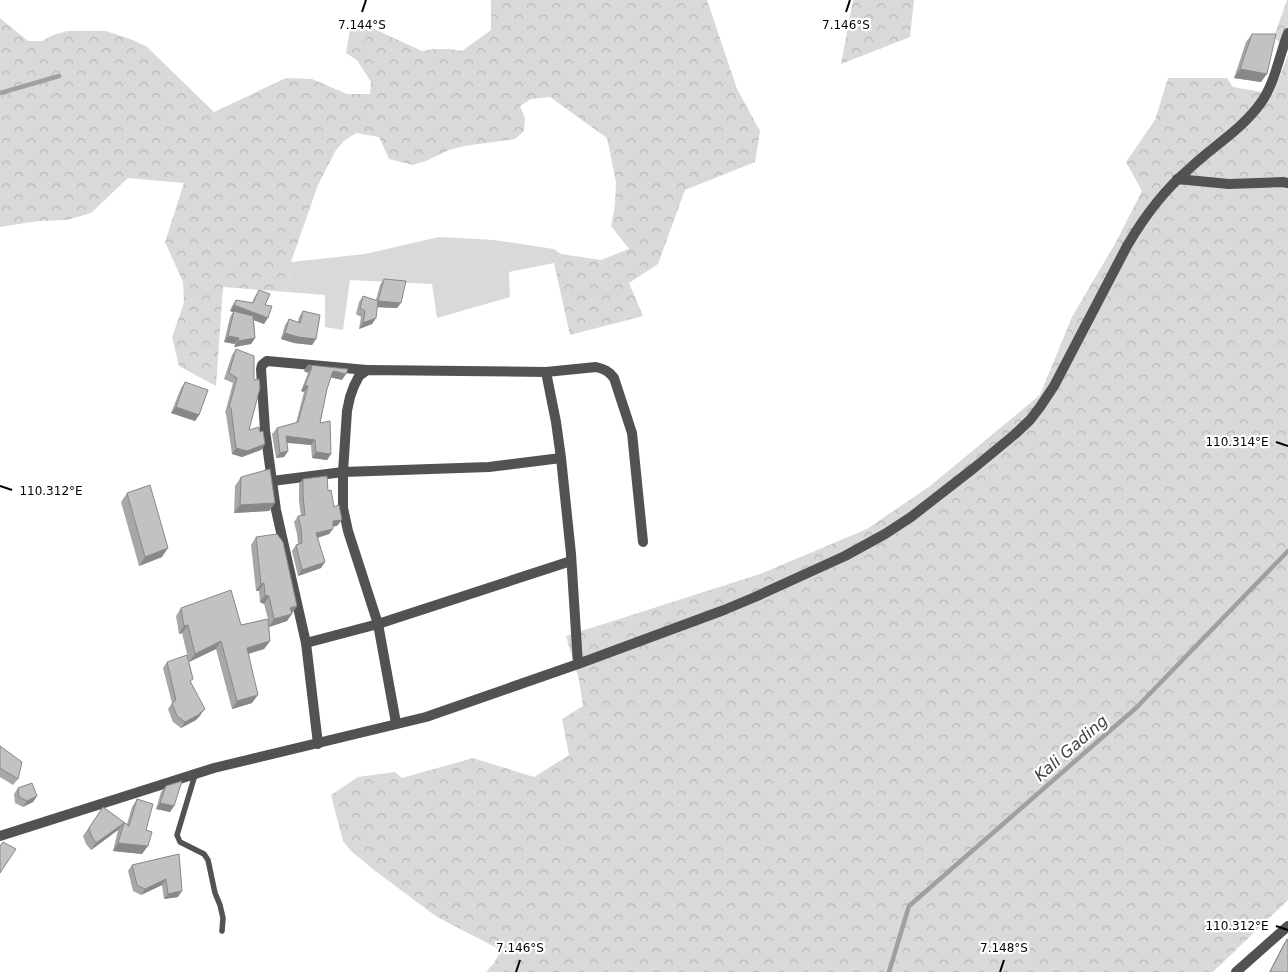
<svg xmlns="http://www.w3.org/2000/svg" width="1288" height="972" viewBox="0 0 1288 972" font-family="'DejaVu Sans',sans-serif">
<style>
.forest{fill:url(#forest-crowns)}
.green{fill:#d9d9d9}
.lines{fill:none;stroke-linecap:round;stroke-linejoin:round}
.stream{stroke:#a0a0a0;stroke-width:4.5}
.service{stroke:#525252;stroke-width:5.5}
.minor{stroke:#525252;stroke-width:10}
.tertiary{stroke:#525252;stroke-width:10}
.wall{fill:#a7a7a7}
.shaded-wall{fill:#888}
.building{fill:#c2c2c2;stroke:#888}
.ticks{fill:none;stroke:#000;stroke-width:2}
.labels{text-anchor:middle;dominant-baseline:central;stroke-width:4.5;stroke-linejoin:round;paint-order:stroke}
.water-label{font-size:16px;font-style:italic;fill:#414141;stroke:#fff}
.ticks-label{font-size:12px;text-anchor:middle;fill:#000;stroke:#fff;stroke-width:4.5;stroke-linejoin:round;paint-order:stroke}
</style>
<defs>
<pattern id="forest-crowns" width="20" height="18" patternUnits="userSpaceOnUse" patternTransform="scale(1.25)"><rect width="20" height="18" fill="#d9d9d9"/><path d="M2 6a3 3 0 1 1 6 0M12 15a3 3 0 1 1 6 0" fill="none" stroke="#b8b8b8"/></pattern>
</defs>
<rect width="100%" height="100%" fill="#fff"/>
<g class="forest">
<polygon points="491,0 707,0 737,89 760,131 755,162 685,190 658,264 629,283 643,316 570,335 554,263 561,254 601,260 629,249 611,226 615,205 616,182 607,138 550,97 531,99 520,106 525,118 524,131 515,139 464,146 449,150 426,161 413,165 389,159 379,137 356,133 344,141 336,150 318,185 291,262 287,292 223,287 216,386 179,366 172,337 184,303 183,282 165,242 184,183 128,178 91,213 67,220 38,221 0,227 0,18 28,41 42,41 53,35 67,31 106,31 130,39 146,46 214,112 286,78 312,79 347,94 370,94 371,82 357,60 346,53 350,29 372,28 422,51 434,49 450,49 462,51 491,30"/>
<polygon points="853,0 914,0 910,37 841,64"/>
<polygon points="1287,0 1288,0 1288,52 1274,37"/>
<polygon points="1288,55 1288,900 1213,972 486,972 494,963 501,950 437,917 374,870 351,851 343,841 331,795 358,777 395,772 402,778 473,758 534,777 569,755 562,719 583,706 579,680 566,636 760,574 867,529 930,486 1040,395 1072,317 1116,242 1142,191 1126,162 1155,120 1168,78 1227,78 1233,87 1273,94"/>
</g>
<polygon class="green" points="439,237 494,240 554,249 561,254 554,263 509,272 510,297 437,318 432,284 350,280 343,330 325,327 325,295 287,292 291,262 365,254"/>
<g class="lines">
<g class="stream">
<polyline points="0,93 59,76"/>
<polyline points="889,972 909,906 1136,708 1288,551"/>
</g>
<polyline class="service" points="195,775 177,835 180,842 204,854 208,860 215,893 220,905 223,918 222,931"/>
<g class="minor">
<polyline points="546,372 556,422 561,458"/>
<polyline points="272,481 343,472 489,467 561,458 571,554 578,664"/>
<polyline points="306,643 378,624 571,561"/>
<path d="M 396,723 L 378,624 L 348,531 L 343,508 L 343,472 L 347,411 L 350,397 L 354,386 L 359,376 L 367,370 L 546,372 L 596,367 C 604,369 609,371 614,378 L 632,433 L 643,542"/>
<polyline points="318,744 306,643 276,510 272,481 265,430 261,369 262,365 267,361 367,370"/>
<polyline points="1236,972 1288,926"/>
</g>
<g class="tertiary">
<polyline points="1177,179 1229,184 1283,182 1288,183"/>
<path d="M 0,836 L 214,768 L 426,717 L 578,664 L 724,610 L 755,597 L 845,556 L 885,534 L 911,517 L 974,468 L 1014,435 L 1030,420 L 1040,407 L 1054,386 L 1127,246 C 1144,217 1163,191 1189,169 C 1212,147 1241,130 1260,104 C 1275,84 1279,56 1288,33"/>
</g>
</g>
<g class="wall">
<polygon points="1252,34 1261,82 1234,78 1246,42"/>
<polygon points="384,279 397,308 377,307 376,318 372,324 359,329 361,317 356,314 359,302 363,296 376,300 380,285"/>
<polygon points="259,290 265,305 264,324 254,320 255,338 251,344 234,347 235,344 224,342 230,317 233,312 230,311 232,306 236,300 252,303 255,296"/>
<polygon points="303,311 316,339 312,345 294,343 281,339 285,325 289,319 298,322 299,317"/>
<polygon points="236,349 249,430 260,432 265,444 261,450 242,457 232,454 226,414 225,413 233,383 224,379 232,355"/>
<polygon points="308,365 342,380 331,377 327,389 320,423 331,454 327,460 312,458 311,445 287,443 288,451 284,457 276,458 272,434 277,428 296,423 304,392 301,391 308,373 304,371"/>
<polygon points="185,382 199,415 195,421 171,413 181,388"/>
<polygon points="241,477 275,503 269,511 234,513 235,486"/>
<polygon points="303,479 328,491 337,526 333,526 329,534 318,538 321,568 298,576 292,551 296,545 298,545 297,534 294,522 298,516 301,516 299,501 299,484"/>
<polygon points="127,493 162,557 139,566 121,502"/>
<polygon points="256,537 297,606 287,621 269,627 268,621 270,641 264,649 248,654 252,703 232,709 216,649 189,662 182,633 179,634 176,616 181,608 241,625 268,619 264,604 260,602 259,591 256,591 251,545"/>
<polygon points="167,662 191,683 201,715 196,720 181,728 173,722 168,709 172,703 163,668"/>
<polygon points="0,746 18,779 13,785 0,777"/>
<polygon points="166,786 174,806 170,812 156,809 161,792"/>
<polygon points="18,788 37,796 33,802 23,807 15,803 14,794"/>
<polygon points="137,799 146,830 142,854 113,851 118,830 91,850 86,844 83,836 103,807 127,824 132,807"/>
<polygon points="179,854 178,897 164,899 162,885 141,895 133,891 128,871 132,865"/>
<polygon points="1287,939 1288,972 1269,972 1283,945"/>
</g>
<g class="shaded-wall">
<polygon points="1240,69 1267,74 1261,82 1234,78"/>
<polygon points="378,301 401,303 397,308 374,307"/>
<polygon points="234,305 268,318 264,324 230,311"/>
<polygon points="376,318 372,324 359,329 363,323"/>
<polygon points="285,333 316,339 312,345 294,343 281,339"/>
<polygon points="228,336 239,338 235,344 224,342"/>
<polygon points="255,338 251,344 234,347 238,341"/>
<polygon points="308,365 312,367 308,373 304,371"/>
<polygon points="333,371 346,374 342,380 329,377"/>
<polygon points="305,385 308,386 304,392 301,391"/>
<polygon points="176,407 199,415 195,421 171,413"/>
<polygon points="286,436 315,440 311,445 282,442"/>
<polygon points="265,444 261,450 242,457 232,454 236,448"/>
<polygon points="288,451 284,457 276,458 280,453"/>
<polygon points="316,452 331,454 327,460 312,458"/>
<polygon points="275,503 269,511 234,513 240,505"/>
<polygon points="342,520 337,526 329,527 333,521"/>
<polygon points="333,529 329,534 312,539 316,533"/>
<polygon points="168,548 162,557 139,566 145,557"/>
<polygon points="325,562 321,568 298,576 302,570"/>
<polygon points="264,583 259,591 256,591 261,584"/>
<polygon points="265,595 269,596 264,604 260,602"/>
<polygon points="297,606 292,613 285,616 290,608"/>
<polygon points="292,614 287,621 269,627 274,619"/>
<polygon points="188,625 182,633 179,634 184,626"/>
<polygon points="221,641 216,649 189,662 195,654"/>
<polygon points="270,641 264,649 241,656 247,648"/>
<polygon points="258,695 252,703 232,709 237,701"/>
<polygon points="205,709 196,720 181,728 185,722"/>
<polygon points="37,796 33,802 23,807 27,801"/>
<polygon points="160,803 174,806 170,812 156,809"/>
<polygon points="124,823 118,830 91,850 96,843"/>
<polygon points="118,843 148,846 142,854 113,851"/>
<polygon points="166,879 162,885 141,895 145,889"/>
<polygon points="182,891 178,897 164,899 168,894"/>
</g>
<g class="building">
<polygon points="1252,34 1276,34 1267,74 1240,69"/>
<polygon points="384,279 406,281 401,303 378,301 376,318 363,323 365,311 360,308 363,296 378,301"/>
<polygon points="259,290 270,294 265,305 272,306 268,318 234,305 236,300 253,303"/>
<polygon points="234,311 253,316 255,338 238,341 239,338 228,336"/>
<polygon points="303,311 320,315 316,339 298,337 285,333 289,319 300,323"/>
<polygon points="236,349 254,356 254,380 259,379 260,388 249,430 259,427 260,432 263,431 265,444 247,451 236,448 231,408 229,407 237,378 229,373"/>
<polygon points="308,365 348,369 346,374 333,371 327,389 320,423 330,421 331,454 316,452 315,440 286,436 288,451 280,453 277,428 298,422 308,386 305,385 312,367"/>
<polygon points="185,382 208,390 199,415 176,407"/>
<polygon points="270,469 275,503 240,505 241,477"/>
<polygon points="327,476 328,491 331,490 334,507 339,505 342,520 333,521 333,529 316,533 325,562 302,570 296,545 302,543 301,528 298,516 305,515 303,496 303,479"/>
<polygon points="150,485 168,548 145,557 127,493"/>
<polygon points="277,534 283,542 297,606 290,608 292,614 274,619 269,596 265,595 264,583 261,584 256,537"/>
<polygon points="231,590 241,625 268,619 270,641 247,648 258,695 237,701 221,641 195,654 188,625 184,626 181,608"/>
<polygon points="187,655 193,679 190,681 205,709 200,713 200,714 185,722 177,716 172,703 176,700 167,662"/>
<polygon points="0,746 22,762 18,779 0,768"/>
<polygon points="182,781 174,806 160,803 166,786"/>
<polygon points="32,783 37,796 27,801 19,797 18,788"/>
<polygon points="137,799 153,804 146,830 152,832 148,846 118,843 124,823 96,843 92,837 89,828 103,807 129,826"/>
<polygon points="3,842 16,849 0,873 0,846"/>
<polygon points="179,854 182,891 168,894 166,879 145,889 137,885 132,865"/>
<polygon points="1287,939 1288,940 1288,972 1270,972"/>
</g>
<path class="ticks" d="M 362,12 L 366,0M 846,12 L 850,0M 1276,442 L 1288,446M 0,486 L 12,490M 1276,926 L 1288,930M 516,972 L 520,960M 1000,972 L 1004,960"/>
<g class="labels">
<g class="water-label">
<text transform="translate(1071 748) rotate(-41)">Kali Gading</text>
</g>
</g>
<g class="ticks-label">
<text x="362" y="29">7.144°S</text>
<text x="846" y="29">7.146°S</text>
<text x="1237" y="446">110.314°E</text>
<text x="51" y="495">110.312°E</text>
<text x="1237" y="930">110.312°E</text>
<text x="520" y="952">7.146°S</text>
<text x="1004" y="952">7.148°S</text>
</g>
</svg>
